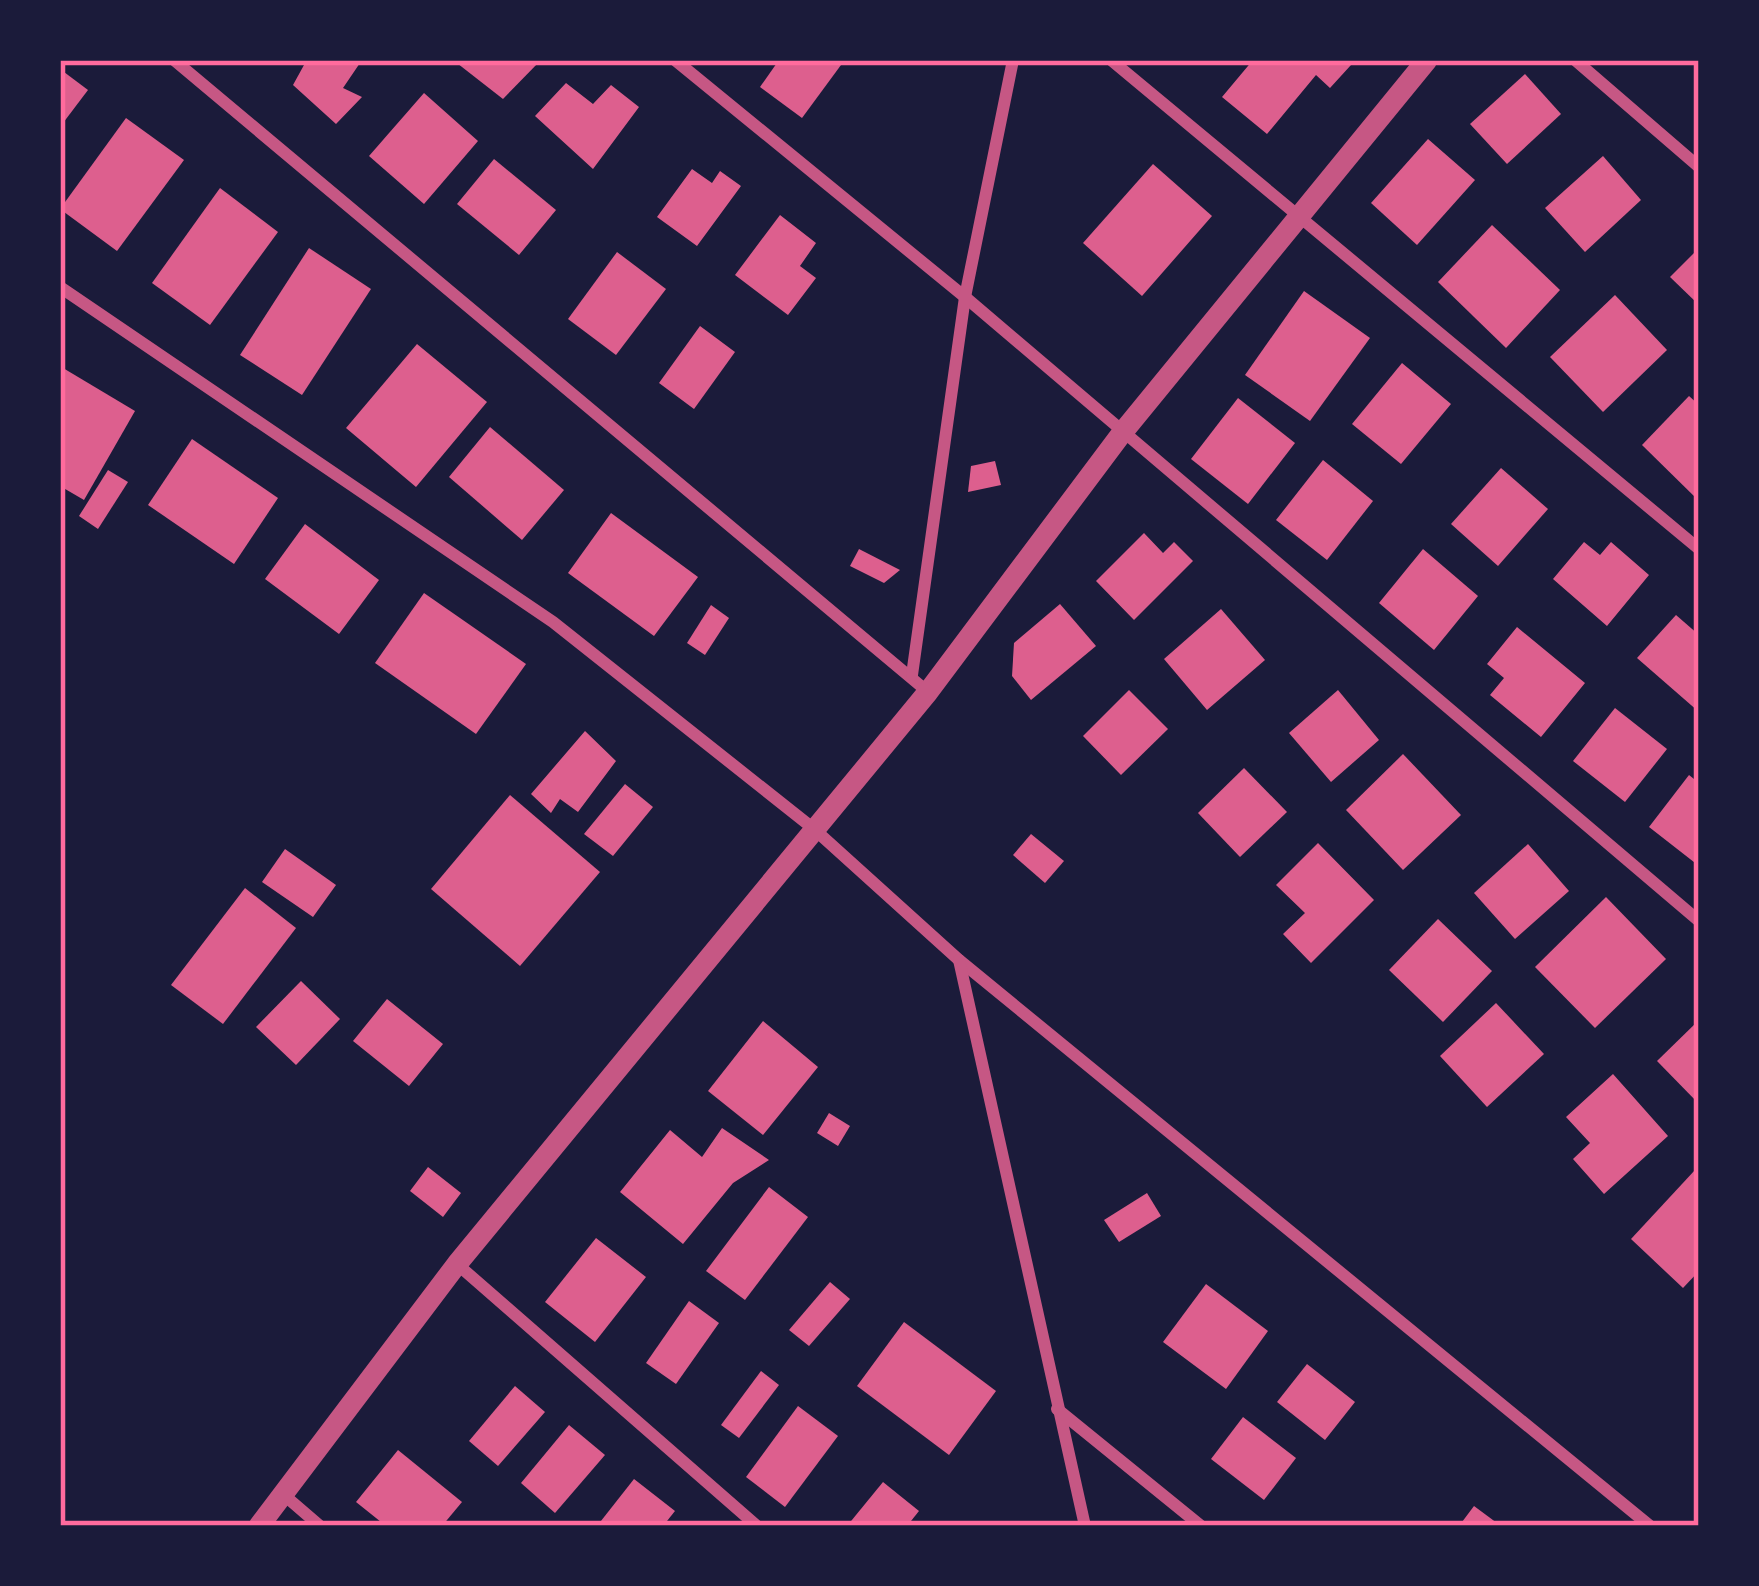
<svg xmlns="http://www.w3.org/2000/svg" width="1759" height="1586" viewBox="0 0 1759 1586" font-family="'Asap Condensed',sans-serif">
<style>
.building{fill:#dd5f8e}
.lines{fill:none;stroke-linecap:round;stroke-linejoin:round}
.minor{stroke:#c65784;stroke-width:12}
.tertiary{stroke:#c65784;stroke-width:21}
.neatline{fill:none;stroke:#ff6b9d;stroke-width:4.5}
</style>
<rect width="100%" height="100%" fill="#1b1b3a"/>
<g class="building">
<polygon points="299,60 362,60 343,88 362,97 336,124 293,85 304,65"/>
<polygon points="453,60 541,60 503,99"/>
<polygon points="779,60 841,65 802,118 760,87"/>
<polygon points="1253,60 1346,60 1351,65 1330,88 1316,75 1267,134 1222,97"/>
<polygon points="60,69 88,90 60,127"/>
<polygon points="1525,74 1561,114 1507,164 1470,124"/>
<polygon points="566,83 593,104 611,85 639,107 593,169 535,116"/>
<polygon points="424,93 478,141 424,204 369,156"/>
<polygon points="126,118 184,160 117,251 60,209"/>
<polygon points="1428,139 1475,180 1417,245 1371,203"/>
<polygon points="1603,156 1641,200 1585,252 1545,208"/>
<polygon points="494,159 556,210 519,255 457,204"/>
<polygon points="1153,164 1212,216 1142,296 1083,243"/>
<polygon points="692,169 712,183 720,171 741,186 697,246 657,217"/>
<polygon points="220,188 278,232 210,325 152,283"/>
<polygon points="780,215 816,243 800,266 816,278 788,315 735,275"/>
<polygon points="1492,225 1560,290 1506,348 1438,282"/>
<polygon points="309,248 371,289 302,395 240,355"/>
<polygon points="1699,248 1699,305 1670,277"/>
<polygon points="617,252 666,289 616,355 568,319"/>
<polygon points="1304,291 1370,338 1310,421 1245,375"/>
<polygon points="1615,295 1667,350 1603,412 1550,357"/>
<polygon points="700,326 735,352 694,409 659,383"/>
<polygon points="417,344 487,402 416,487 346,428"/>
<polygon points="1402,363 1451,404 1401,464 1352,424"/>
<polygon points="63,368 135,411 84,500 60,486"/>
<polygon points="1689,396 1699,405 1699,501 1642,445"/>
<polygon points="1238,398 1295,443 1248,504 1191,459"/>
<polygon points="490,427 564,490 522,540 449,477"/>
<polygon points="192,439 278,498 234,564 148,505"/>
<polygon points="1323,460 1373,501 1327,560 1276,520"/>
<polygon points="995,461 1001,485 968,492 971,466"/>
<polygon points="1501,468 1548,509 1498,566 1451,524"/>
<polygon points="108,470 128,482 98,529 79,516"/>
<polygon points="611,513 698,577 654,636 568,573"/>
<polygon points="305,524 379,580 339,634 265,579"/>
<polygon points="1144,533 1163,553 1174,542 1193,561 1134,620 1096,581"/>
<polygon points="1584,542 1600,555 1611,542 1649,575 1607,626 1553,579"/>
<polygon points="859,549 900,570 884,583 850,566"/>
<polygon points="1423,549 1478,596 1434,650 1379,603"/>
<polygon points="424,593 526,664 476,734 375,663"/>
<polygon points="1060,604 1096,646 1031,700 1012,676 1014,643"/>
<polygon points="711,605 729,618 705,655 687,643"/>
<polygon points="1221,609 1265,660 1207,710 1164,659"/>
<polygon points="1676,615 1699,635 1699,712 1637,658"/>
<polygon points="1517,627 1585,683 1541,737 1490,695 1504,678 1487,664"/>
<polygon points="1129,690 1168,729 1121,775 1083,736"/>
<polygon points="1338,690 1379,740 1331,782 1289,733"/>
<polygon points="1615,708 1667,749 1625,802 1573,761"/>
<polygon points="585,731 616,761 578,812 560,799 551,813 531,794"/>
<polygon points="1403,754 1461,815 1403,870 1346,810"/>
<polygon points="1244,768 1287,812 1240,857 1198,813"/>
<polygon points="1689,775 1699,783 1699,866 1649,827"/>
<polygon points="625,784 653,807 613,856 584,834"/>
<polygon points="510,795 600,872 520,966 431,889"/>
<polygon points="1031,834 1064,861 1045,883 1013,855"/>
<polygon points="1318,843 1374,900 1311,963 1283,934 1305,913 1276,885"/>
<polygon points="1528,844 1569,891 1515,939 1474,893"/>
<polygon points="285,849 336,885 313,917 262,882"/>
<polygon points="245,888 296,928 223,1024 171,985"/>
<polygon points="1606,897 1666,959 1595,1028 1535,967"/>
<polygon points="1438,919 1492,971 1443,1022 1389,970"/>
<polygon points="301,981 340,1019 296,1065 256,1027"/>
<polygon points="387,999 443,1044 409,1086 353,1041"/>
<polygon points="1496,1003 1544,1054 1487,1107 1440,1056"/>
<polygon points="1699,1020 1699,1104 1657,1061"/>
<polygon points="763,1021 818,1067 763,1135 708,1091"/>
<polygon points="1613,1074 1668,1136 1604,1194 1573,1159 1590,1143 1566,1117"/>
<polygon points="829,1113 850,1126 838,1146 817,1133"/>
<polygon points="722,1128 769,1160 733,1183 683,1244 620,1192 670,1130 702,1157"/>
<polygon points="428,1167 461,1193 443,1217 410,1191"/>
<polygon points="1695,1170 1699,1174 1699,1271 1683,1288 1631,1239"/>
<polygon points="769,1187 808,1217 745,1300 706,1271"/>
<polygon points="1147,1193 1161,1216 1119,1242 1104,1220"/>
<polygon points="596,1238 646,1277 595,1342 545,1302"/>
<polygon points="830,1282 850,1299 809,1346 789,1330"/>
<polygon points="1206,1284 1268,1331 1226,1389 1163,1342"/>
<polygon points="689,1301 719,1323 676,1384 646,1363"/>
<polygon points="904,1322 996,1391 949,1455 857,1386"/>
<polygon points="1307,1364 1355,1402 1325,1440 1277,1402"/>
<polygon points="761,1371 779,1385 739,1438 721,1425"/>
<polygon points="515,1386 545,1412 498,1466 469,1441"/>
<polygon points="798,1406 838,1436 785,1507 746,1477"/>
<polygon points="1243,1417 1296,1458 1264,1500 1211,1459"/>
<polygon points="569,1425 605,1455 555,1513 521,1483"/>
<polygon points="398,1450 462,1502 442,1526 386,1526 356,1502"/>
<polygon points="634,1479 675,1511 663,1526 597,1526"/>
<polygon points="883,1482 919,1511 907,1526 847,1526"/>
<polygon points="1474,1506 1501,1526 1459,1526"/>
</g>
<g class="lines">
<g class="minor">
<polyline points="174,60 928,692"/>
<polyline points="675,60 965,297 1699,921"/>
<polyline points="1111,60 1699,549"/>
<polyline points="1575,60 1699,167"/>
<polyline points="60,287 553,622 814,829 959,960 1650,1526"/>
<polyline points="912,675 965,297 1013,60"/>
<polyline points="959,960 1085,1526"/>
<polyline points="457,1264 757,1526"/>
<polyline points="1057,1409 1201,1526"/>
<polyline points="284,1495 320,1526"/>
</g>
<polyline class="tertiary" points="259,1526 457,1264 928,692 1122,433 1427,60"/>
</g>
<rect width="1759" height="1586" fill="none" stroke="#1b1b3a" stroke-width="126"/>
<rect x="63" y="63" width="1633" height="1460" class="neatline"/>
</svg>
